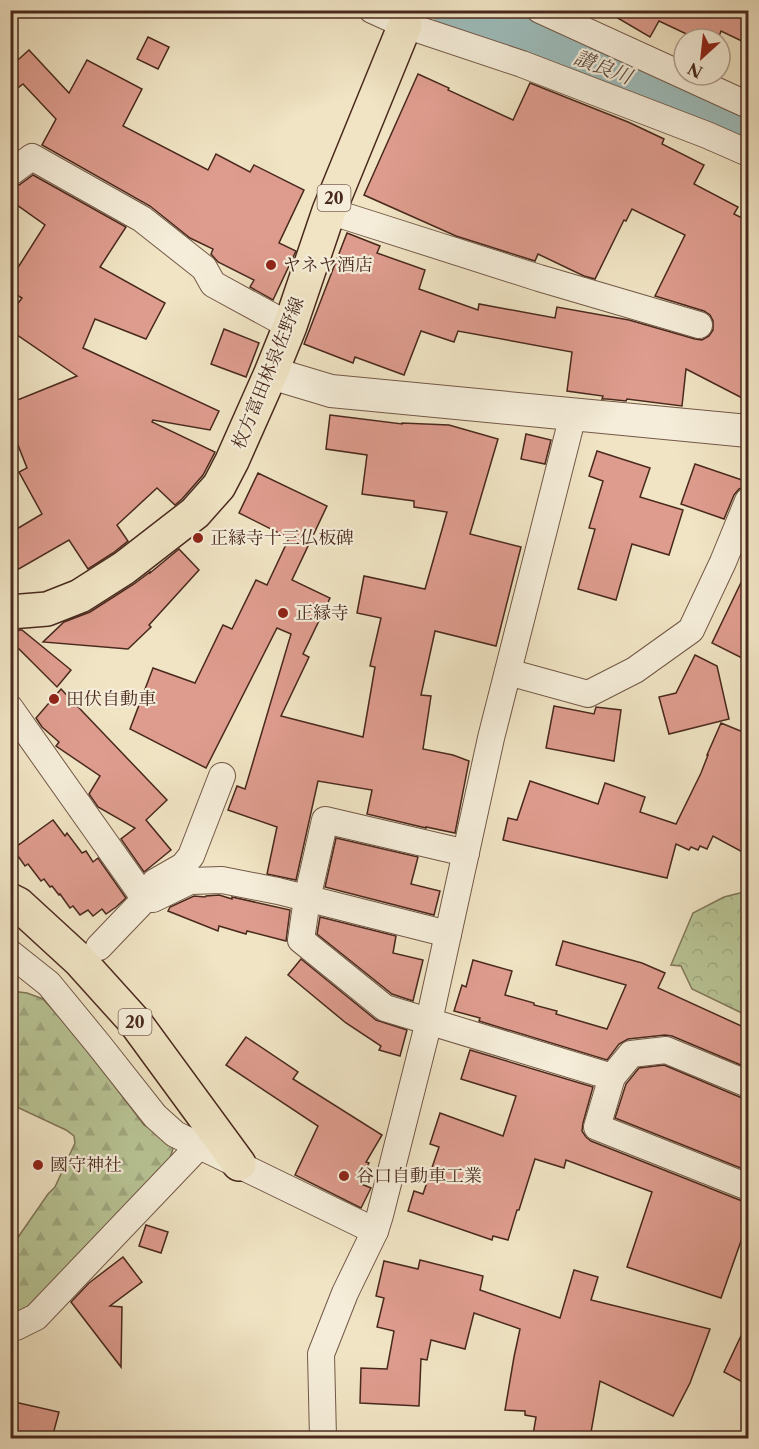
<svg xmlns="http://www.w3.org/2000/svg" width="759" height="1449" viewBox="0 0 759 1449" font-family="'Libre Caslon Text','Noto Serif JP',serif">
<style>
.forest{fill:url(#forest-firs);stroke:#807659;stroke-width:1.5}
.park{fill:url(#park-crowns);stroke:#807659;stroke-width:1.5}
.lines{fill:none;stroke-linecap:round;stroke-linejoin:round}
.river{stroke:#9dbdbc;stroke-width:48}
.building{fill:#de9c8e;stroke:#49291d;stroke-width:1.5}
.minor-casing{stroke:#735847;stroke-width:28}
.tertiary-casing{stroke:#735847;stroke-width:34}
.primary-casing{stroke:#49291d;stroke-width:36}
.minor{stroke:#f5edd9;stroke-width:26}
.tertiary{stroke:#f5edd9;stroke-width:32}
.primary{stroke:#f0e4c4;stroke-width:33}
.poi-dot{fill:#8f2418;stroke:#f5edd9;stroke-width:2}
.labels{text-anchor:middle;dominant-baseline:central;stroke-width:4.5;stroke-linejoin:round;paint-order:stroke}
.shield{fill:#f5edd9;stroke:#7d6455;stroke-width:1.5}
.shield-label{font-size:16px;font-weight:bold;fill:#49291d}
.poi-label{font-size:18px;fill:#49291d;stroke:#f5edd9;text-anchor:start}
.street-label{font-size:18px;fill:#49291d;stroke:#f5edd9}
.water-label{font-size:20px;font-style:italic;fill:#5e4e45;stroke:#f5edd9}
</style>
<defs>
<pattern id="forest-firs" width="22" height="20" patternUnits="userSpaceOnUse" patternTransform="scale(1.5)"><rect width="22" height="20" fill="#b8c495"/><path d="M5 1l3.5 6h-7zM16 11l3.5 6h-7z" fill="#a0a880"/></pattern>
<pattern id="park-crowns" width="20" height="18" patternUnits="userSpaceOnUse" patternTransform="scale(1.5)"><rect width="20" height="18" fill="#b8c495"/><path d="M2 6a3 3 0 1 1 6 0M12 15a3 3 0 1 1 6 0" fill="none" stroke="#a0a880"/></pattern>
</defs>
<rect width="100%" height="100%" fill="#f0e4c4"/>
<filter id="stains"><feTurbulence type="fractalNoise" baseFrequency=".00333" numOctaves="4"/><feColorMatrix values="0 0 0 0 .2 0 0 0 0 .09 0 0 0 0 .02 0 0 0 .5 -.17"/></filter>
<radialGradient id="worn" r=".72"><stop offset=".6" stop-color="#630" stop-opacity="0"/><stop offset="1" stop-color="#630" stop-opacity=".3"/></radialGradient>
<polygon class="forest" points="11,991 27,993 43,999 80,1040 144,1125 175,1143 164,1175 28,1307 11,1315 11,1244 14,1243 48,1194 55,1187 75,1143 74,1136 66,1130 17,1107 11,1109"/>
<polygon class="park" points="748,891 748,1016 692,989 681,966 671,965 693,913 724,897"/>
<g class="lines">
<polyline class="river" points="456,10 649,85 748,129"/>
</g>
<g class="building">
<polygon points="604,10 748,10 748,44 721,31 718,39 697,39 659,21 650,37"/>
<polygon points="148,37 169,47 158,69 137,59"/>
<polygon points="29,50 69,93 87,60 142,89 123,126 208,170 216,154 250,172 254,165 304,190 279,243 296,251 273,300 250,287 254,280 218,262 211,254 213,249 190,238 150,206 42,145 56,119 23,84 10,94 10,67"/>
<polygon points="418,74 449,88 448,90 513,120 530,83 628,122 664,139 662,144 704,165 694,184 738,207 734,214 748,221 748,401 686,369 682,406 627,399 626,401 607,399 602,399 603,396 567,391 572,352 458,331 454,342 421,331 404,375 355,357 353,363 304,344 347,233 380,246 377,253 425,270 419,289 478,310 479,304 555,318 557,307 629,320 695,339 702,340 709,336 713,330 713,321 710,315 704,311 655,296 685,235 632,209 626,221 624,220 595,279 584,276 538,254 535,261 456,236 364,195"/>
<polygon points="33,175 126,227 100,267 165,303 146,339 95,319 83,348 219,411 210,430 153,420 152,422 215,452 203,475 182,499 175,505 157,488 117,525 128,541 113,553 88,569 69,540 10,574 10,533 42,514 19,472 27,468 10,425 10,403 77,376 10,330 10,314 22,298 10,291 10,280 45,225 10,200 10,188 19,185"/>
<polygon points="224,329 259,343 246,377 211,364"/>
<polygon points="330,415 402,424 402,423 449,425 498,439 470,534 521,547 496,646 435,631 421,695 431,696 423,749 453,755 469,761 455,833 426,827 426,828 367,814 372,790 318,781 296,880 267,874 277,827 228,810 237,786 245,789 291,634 277,628 206,768 130,729 153,668 195,683 223,625 232,629 256,580 267,585 289,538 239,513 258,473 327,506 292,580 330,598 303,654 309,657 281,716 363,737 375,667 370,666 381,618 357,613 364,576 425,589 447,512 414,507 414,501 362,494 367,455 326,449"/>
<polygon points="526,434 551,440 545,464 521,459"/>
<polygon points="597,451 650,468 640,497 683,510 669,555 632,544 616,600 578,589 595,529 589,528 603,481 589,476"/>
<polygon points="695,464 748,482 748,486 739,489 734,495 724,519 681,504"/>
<polygon points="179,549 199,570 149,625 151,627 128,649 43,642 64,622 90,612 134,584 150,572 150,573"/>
<polygon points="748,568 748,661 712,643"/>
<polygon points="19,630 22,630 71,670 57,687 10,640"/>
<polygon points="695,655 717,666 729,719 669,734 659,697 676,693"/>
<polygon points="61,689 167,800 146,820 171,850 144,872 121,839 135,828 98,807 89,794 100,776 56,746 59,742 42,727 36,718"/>
<polygon points="554,706 594,714 596,707 621,710 614,761 546,748"/>
<polygon points="721,723 748,734 748,855 713,836 707,849 700,846 698,850 691,847 689,850 676,844 667,878 503,840 508,818 517,820 530,781 598,804 605,783 645,797 640,812 676,824 701,773 708,755 707,755"/>
<polygon points="53,820 65,836 67,833 82,853 86,851 93,862 98,858 126,898 116,907 106,914 102,909 93,916 88,910 80,915 73,906 70,908 60,894 59,895 52,886 50,887 44,879 41,881 28,864 25,866 13,849"/>
<polygon points="336,838 418,857 411,884 440,891 434,915 325,887"/>
<polygon points="219,895 232,899 232,897 290,910 286,941 247,931 246,934 219,926 218,931 168,911 170,907 194,896 205,897 206,896"/>
<polygon points="320,917 396,936 393,953 423,960 413,1001 392,994 317,934"/>
<polygon points="563,941 642,963 665,973 658,988 748,1029 748,1068 672,1036 665,1035 628,1039 619,1044 607,1060 479,1021 480,1018 454,1011 462,985 466,987 473,960 512,971 505,995 534,1003 534,1005 557,1011 556,1014 607,1029 626,985 556,965"/>
<polygon points="301,959 376,1020 407,1030 400,1056 379,1050 381,1046 346,1023 288,975"/>
<polygon points="246,1037 298,1072 293,1079 382,1135 366,1162 369,1163 359,1183 371,1188 361,1208 295,1175 318,1126 226,1065"/>
<polygon points="470,1050 593,1087 583,1123 582,1131 586,1137 591,1141 742,1201 748,1202 748,1221 721,1298 627,1267 652,1192 566,1160 564,1168 535,1159 519,1210 517,1210 508,1240 493,1236 492,1240 408,1211 414,1191 423,1194 439,1147 430,1144 440,1113 503,1136 516,1096 461,1079"/>
<polygon points="664,1065 742,1098 748,1099 748,1171 615,1118 626,1084 639,1068"/>
<polygon points="146,1225 168,1232 161,1253 139,1246"/>
<polygon points="123,1257 142,1282 110,1306 122,1307 121,1367 71,1302 89,1283"/>
<polygon points="420,1260 483,1276 480,1290 560,1318 574,1270 598,1277 591,1300 710,1329 690,1383 673,1416 600,1381 590,1438 552,1438 533,1435 536,1417 525,1415 525,1411 505,1410 514,1357 520,1329 474,1313 465,1349 431,1340 427,1360 421,1359 419,1406 360,1403 361,1368 387,1369 394,1331 377,1327 384,1298 376,1296 384,1261 418,1269"/>
<polygon points="748,1321 748,1385 724,1372"/>
<polygon points="10,1401 59,1412 52,1438 10,1438"/>
</g>
<g class="lines">
<defs>
<g id="minor">
<polyline points="372,10 405,25 522,64 707,135 748,153"/>
<polyline points="540,10 748,105"/>
<polyline points="10,173 32,157 142,219 204,268 213,284 290,326"/>
<polyline points="329,211 539,278 699,325"/>
<polyline points="508,672 588,694 635,670 691,630 723,562 748,501"/>
<polyline points="10,708 145,899 99,947"/>
<polyline points="466,853 325,820 307,899 301,940 385,1008 612,1077"/>
<polyline points="155,882 183,866 191,856 222,776"/>
<polyline points="145,899 153,899 190,881 222,880 278,891 448,934"/>
<polyline points="10,953 49,984 99,1045 155,1116 175,1134 375,1231"/>
<polyline points="748,1084 666,1050 631,1054 612,1077 597,1127 748,1187"/>
<polyline points="10,1327 16,1327 36,1317 199,1146"/>
<polyline points="323,1438 321,1354 345,1293 375,1231 380,1215 429,1021 491,738 573,415"/>
</g>
<polyline id="tertiary" points="271,373 331,391 748,431"/>
<g id="primary">
<polyline points="10,612 47,609 80,596 124,568 195,513 219,486 232,461 271,373 290,326 329,211 405,25"/>
<polyline points="10,900 18,904 79,960 135,1022 239,1164"/>
</g>
</defs>
<use href="#minor" class="minor-casing"/>
<use href="#tertiary" class="tertiary-casing"/>
<use href="#primary" class="primary-casing"/>
<use href="#minor" class="minor"/>
<use href="#tertiary" class="tertiary"/>
<use href="#primary" class="primary"/>
</g>
<g class="poi-dot">
<circle cx="271" cy="265" r="6"/>
<circle cx="198" cy="538" r="6"/>
<circle cx="283" cy="613" r="6"/>
<circle cx="54" cy="699" r="6"/>
<circle cx="38" cy="1165" r="6"/>
<circle cx="344" cy="1176" r="6"/>
</g>
<g class="labels">
<g class="shield">
<rect x="317.5" y="185" width="33" height="26" rx="4.5"/>
<rect x="118.5" y="1009" width="33" height="26" rx="4.5"/>
</g>
<g class="shield-label">
<text x="334" y="198">20</text>
<text x="135" y="1022">20</text>
</g>
<g class="poi-label">
<text x="283" y="265">ヤネヤ酒店</text>
<text x="210" y="538">正縁寺十三仏板碑</text>
<text x="295" y="613">正縁寺</text>
<text x="66" y="699">田伏自動車</text>
<text x="50" y="1165">國守神社</text>
<text x="356" y="1176">谷口自動車工業</text>
</g>
<g class="street-label">
<text transform="translate(268 373) rotate(-68)">枚方富田林泉佐野線</text>
</g>
<g class="water-label">
<text transform="translate(603 67) rotate(21)">讃良川</text>
</g>
</g>
<rect width="759" height="1449" fill="none" stroke="#f0e4c4" stroke-width="36"/>
<rect x="12" y="12" width="735" height="1425" fill="none" stroke="#49291d" stroke-width="3"/>
<rect x="18" y="18" width="723" height="1413" fill="none" stroke="#49291d" stroke-width="1.5"/>
<g transform="translate(702 57) rotate(207)"><circle r="28" fill="#f5edd9" stroke="#b09f8e" stroke-width="1.5"/>
<path d="M0-4.5L10 22L0 15L-10 22Z" fill="#8f2418"/>
<text y="-9" font-size="16" font-weight="bold" text-anchor="middle" fill="#49291d">N</text>
</g>
<rect width="100%" height="100%" filter="url(#stains)"/>
<rect width="100%" height="100%" fill="url(#worn)"/>
</svg>
